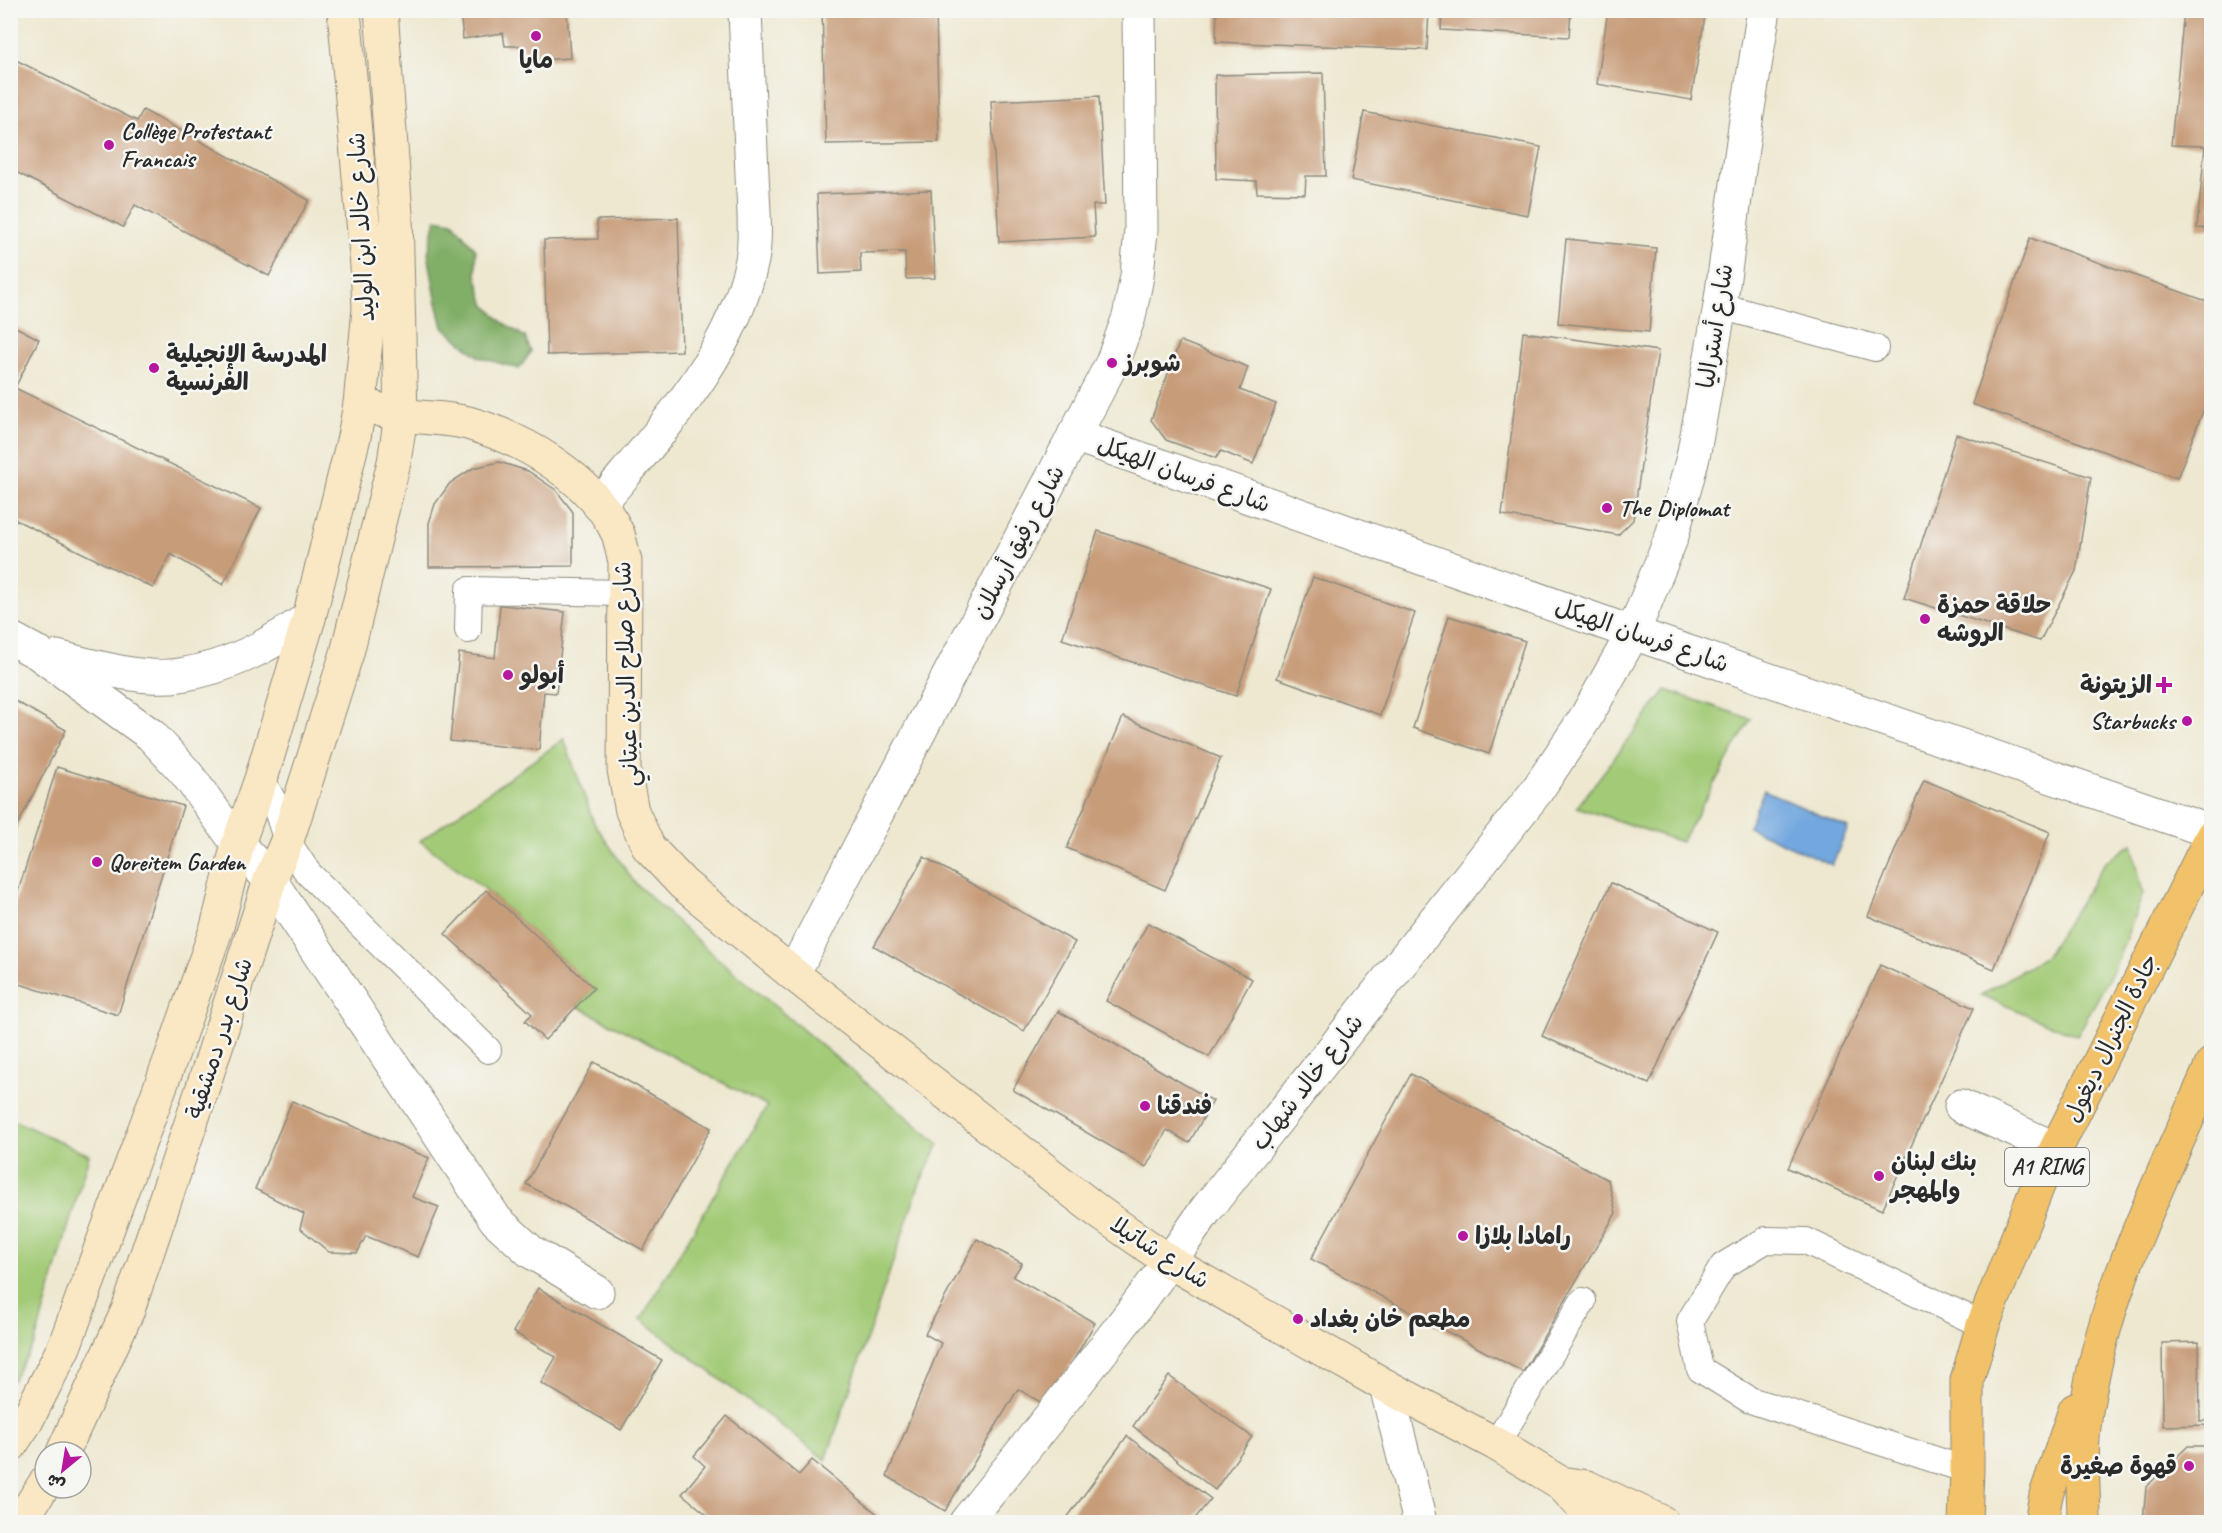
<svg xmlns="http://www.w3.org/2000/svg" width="2222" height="1533" viewBox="0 0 2222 1533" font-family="Caveat,'Playpen Sans Arabic',sans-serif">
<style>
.green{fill:#a3cb77;stroke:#677b51;stroke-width:1.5}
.forest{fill:#82af68;stroke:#566d4a;stroke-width:1.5}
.water{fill:#72a7df;stroke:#4e6985;stroke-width:1.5}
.building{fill:#c79c79}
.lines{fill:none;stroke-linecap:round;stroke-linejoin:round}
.service-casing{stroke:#8c8a7e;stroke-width:28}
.minor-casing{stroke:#8c8a7e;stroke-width:35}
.tertiary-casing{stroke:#8c8a7e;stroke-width:35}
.secondary-casing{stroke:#8c8a7e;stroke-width:35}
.trunk-casing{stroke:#8c8a7e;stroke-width:35}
.service{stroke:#fff;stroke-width:26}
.minor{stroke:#fff;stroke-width:33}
.tertiary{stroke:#fff;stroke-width:33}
.secondary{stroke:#fae7c3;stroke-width:33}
.trunk{stroke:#f2c26a;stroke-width:33}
.poi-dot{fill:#b5179e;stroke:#f6f6f2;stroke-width:2}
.labels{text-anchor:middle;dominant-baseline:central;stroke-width:5;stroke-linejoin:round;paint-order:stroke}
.shield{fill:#f6f6f2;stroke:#686867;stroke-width:1.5}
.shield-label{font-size:22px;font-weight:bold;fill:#2b2b2b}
.poi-label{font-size:24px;font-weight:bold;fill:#2b2b2b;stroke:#f6f6f2;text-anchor:start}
.street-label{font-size:24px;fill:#2b2b2b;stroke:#f6f6f2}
</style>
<rect width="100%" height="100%" fill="#f6f6f2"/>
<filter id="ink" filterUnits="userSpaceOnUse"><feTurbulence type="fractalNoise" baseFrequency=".0167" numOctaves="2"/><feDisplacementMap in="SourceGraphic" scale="12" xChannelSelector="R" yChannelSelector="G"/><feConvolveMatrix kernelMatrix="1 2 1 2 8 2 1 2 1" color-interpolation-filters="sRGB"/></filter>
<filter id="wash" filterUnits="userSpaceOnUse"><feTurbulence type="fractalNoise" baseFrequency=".008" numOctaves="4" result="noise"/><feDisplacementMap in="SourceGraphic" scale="24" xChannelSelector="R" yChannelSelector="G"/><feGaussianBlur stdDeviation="1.35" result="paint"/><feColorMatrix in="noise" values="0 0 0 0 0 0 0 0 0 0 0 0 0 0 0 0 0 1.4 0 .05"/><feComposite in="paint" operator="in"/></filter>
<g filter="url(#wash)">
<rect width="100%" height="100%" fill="#eee8d0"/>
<g class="green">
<polygon points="1666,690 1751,719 1681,842 1577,807"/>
<polygon points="564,739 594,823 634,882 703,946 939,1144 919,1185 826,1460 641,1319 767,1106 577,1006 593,988 486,890 420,841"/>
<polygon points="2132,844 2143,894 2114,969 2077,1036 1981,995 2046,956 2106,861"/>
<polygon points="11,1119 89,1155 35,1342 11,1383"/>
</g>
<polygon class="forest" points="436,219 453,222 476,250 476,274 484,303 501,321 525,337 531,352 519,369 479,357 443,327 436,299 428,253"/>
<polygon class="water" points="1764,790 1848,828 1832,865 1748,827"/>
<g id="blocks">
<g class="building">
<polygon points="460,10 567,10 570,58 525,61 523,46 505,46 503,33 463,39"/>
<polygon points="822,10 936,10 939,142 826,144"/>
<polygon points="1217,10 1429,10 1427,50 1216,42"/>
<polygon points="1442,10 1571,10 1569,37 1441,30"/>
<polygon points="1608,10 1706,10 1691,100 1597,84"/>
<polygon points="2184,10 2212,10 2212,229 2197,228 2205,146 2171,145"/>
<polygon points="10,57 137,121 143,110 309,200 269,276 135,205 123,227 10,169"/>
<polygon points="1323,73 1326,176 1306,176 1305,194 1257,193 1256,181 1216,179 1215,75"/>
<polygon points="1099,96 1105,205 1093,205 1095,237 999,242 991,101"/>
<polygon points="1364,112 1541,147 1528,215 1351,180"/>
<polygon points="931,190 935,278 906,279 905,252 860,253 861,272 820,274 817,194"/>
<polygon points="678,218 682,351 547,355 544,240 598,239 597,220"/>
<polygon points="2030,238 2212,303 2212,388 2177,478 1972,404"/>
<polygon points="1566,239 1656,248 1649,332 1558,323"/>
<polygon points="10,324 39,339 15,388 261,508 223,585 171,554 153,588 10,517"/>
<polygon points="1523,332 1658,351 1633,520 1618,535 1502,515"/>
<polygon points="1180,341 1248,367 1240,390 1276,404 1253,464 1221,451 1216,458 1166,440 1151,420"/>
<polygon points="1956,434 2091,477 2076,571 2040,641 1904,598"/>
<polygon points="499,462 528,471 556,490 573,512 573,566 429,567 429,523 435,504 450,483 473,468"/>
<polygon points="1098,531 1271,589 1236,696 1062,639"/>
<polygon points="1313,577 1415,613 1380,715 1277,678"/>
<polygon points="500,605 565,612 556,693 544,692 539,750 450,741 459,653 495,658"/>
<polygon points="1449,616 1525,641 1489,754 1413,728"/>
<polygon points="10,698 66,730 10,840"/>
<polygon points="1123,717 1221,758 1165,890 1067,848"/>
<polygon points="57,767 183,806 118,1015 10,981 10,917"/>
<polygon points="1924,780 2050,832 1994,969 1868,916"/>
<polygon points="924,857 1075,942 1024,1031 874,946"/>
<polygon points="1611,883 1718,932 1649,1084 1542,1036"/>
<polygon points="486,890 594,988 545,1040 525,1021 532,1014 445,934"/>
<polygon points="1148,923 1252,979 1209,1057 1106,1001"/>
<polygon points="1880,965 1974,1008 1882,1210 1788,1168"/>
<polygon points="1058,1011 1213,1101 1189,1143 1167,1130 1146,1167 1013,1090"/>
<polygon points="594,1062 711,1128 643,1250 526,1184"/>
<polygon points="1411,1074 1608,1180 1616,1213 1523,1372 1311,1259"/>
<polygon points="292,1101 429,1158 412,1197 439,1207 418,1257 366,1236 357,1253 329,1252 300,1228 304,1214 255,1189"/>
<polygon points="977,1239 1022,1263 1013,1277 1095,1323 1047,1406 1018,1389 945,1511 887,1476 941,1343 925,1334"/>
<polygon points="538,1288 662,1360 621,1430 541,1383 556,1357 513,1332"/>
<polygon points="2199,1342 2200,1421 2212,1421 2212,1425 2163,1426 2162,1343"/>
<polygon points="1169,1376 1252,1437 1215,1490 1133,1426"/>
<polygon points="727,1416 799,1475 812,1460 887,1522 716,1522 682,1494 705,1466 694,1456"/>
<polygon points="1127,1436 1211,1499 1192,1522 1064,1522"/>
<polygon points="2188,1446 2212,1446 2212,1522 2143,1522 2146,1487"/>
</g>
</g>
</g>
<g filter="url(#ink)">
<use href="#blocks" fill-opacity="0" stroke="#8c8a7e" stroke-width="1.5"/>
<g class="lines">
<defs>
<g id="service">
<polyline points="1720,306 1875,348"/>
<polyline points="468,630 469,590 624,593"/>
<polyline points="261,779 275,804 287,841 308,873 488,1050"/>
<polyline points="1496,1444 1583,1301"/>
<polyline points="1967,1470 1750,1400 1700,1369 1690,1321 1723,1266 1766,1240 1806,1241 1983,1325"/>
</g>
<g id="minor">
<polyline points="1074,435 1633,633 2212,832"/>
<path d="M 599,505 C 660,431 732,357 752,260 C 757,236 753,199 752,174 C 750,120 747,65 745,10"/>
<polyline points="270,880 496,1220 530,1251 597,1292"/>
<polyline points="793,974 1112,363 1129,317 1137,276 1141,229 1139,10"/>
<polyline points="1961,1106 2056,1149"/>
<polyline points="1386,1386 1420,1522"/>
<path d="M 966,1522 C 1047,1420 1131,1319 1205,1211 L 1536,792 L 1586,717 L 1633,633 L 1672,536 L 1693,457 L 1720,306 L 1745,127 L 1764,10"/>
</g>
<g id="tertiary">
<polyline points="10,638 38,653 151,735 186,773 238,844 270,880"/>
<path d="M 57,657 C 92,666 144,681 180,675 C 230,667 268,646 309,618"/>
</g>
<g id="secondary">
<path d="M 360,404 C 373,408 386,412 400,414 C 422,419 446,417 468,423 C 524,439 593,479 618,534 C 621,542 622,552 625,561 L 624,770 L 632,811 L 649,848 L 683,884 L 793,974 L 1100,1213 L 1170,1262 L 1386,1386 L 1496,1444 L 1559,1482 L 1583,1507 L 1602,1522"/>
<polyline points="10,1446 26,1422 64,1347 175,1047 217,927 238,844 261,779 309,618 354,437 360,404 369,309 367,266 344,10"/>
<polyline points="63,1452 128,1310 200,1096 270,880 287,841 347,653 394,462 401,415 396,214 381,10"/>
<polyline points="1561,1483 1587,1487 1662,1522"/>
<polyline points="20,1522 45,1483"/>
</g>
<g id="trunk">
<polyline points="1965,1522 1967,1470 1967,1380 1983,1325 2039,1183 2212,836"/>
<polyline points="2041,1522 2046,1495 2075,1410"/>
<path d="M 2084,1522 C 2084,1492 2080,1457 2084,1427 C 2099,1299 2161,1181 2212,1064"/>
</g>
</defs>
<use href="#service" class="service-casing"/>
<use href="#minor" class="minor-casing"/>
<use href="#tertiary" class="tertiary-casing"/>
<use href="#secondary" class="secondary-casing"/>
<use href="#trunk" class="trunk-casing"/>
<use href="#service" class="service"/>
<use href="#minor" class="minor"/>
<use href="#tertiary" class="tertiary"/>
<use href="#secondary" class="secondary"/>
<use href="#trunk" class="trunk"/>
</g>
</g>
<g class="poi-dot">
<circle cx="536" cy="36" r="6"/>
<circle cx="109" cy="145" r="6"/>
<circle cx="1112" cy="363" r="6"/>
<circle cx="154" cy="368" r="6"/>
<circle cx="1607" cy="508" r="6"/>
<circle cx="1925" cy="619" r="6"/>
<circle cx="508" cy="675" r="6"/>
<path d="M2161 676h6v6h6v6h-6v6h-6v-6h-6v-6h6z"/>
<circle cx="2187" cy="721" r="6"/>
<circle cx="97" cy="862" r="6"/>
<circle cx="1145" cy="1106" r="6"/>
<circle cx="1879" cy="1176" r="6"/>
<circle cx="1463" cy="1236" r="6"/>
<circle cx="1298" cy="1319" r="6"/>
<circle cx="2189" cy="1466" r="6"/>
</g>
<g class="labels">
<rect class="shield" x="2005" y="1148" width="84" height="38" rx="4.5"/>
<g class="shield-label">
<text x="2047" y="1167">A1 RING</text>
</g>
<g class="poi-label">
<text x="536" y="60" text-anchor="middle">مايا</text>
<text x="121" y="131">Collège Protestant<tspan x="121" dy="28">Francais</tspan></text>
<text x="166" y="354">المدرسة الإنجيلية<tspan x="166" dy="28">الفرنسية</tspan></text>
<text x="1124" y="363">شوبرز</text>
<text x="1619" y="508">The Diplomat</text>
<text x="1937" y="605">حلاقة حمزة<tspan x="1937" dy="28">الروشه</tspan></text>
<text x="520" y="675">أبولو</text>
<text x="2152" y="685" text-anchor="end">الزيتونة</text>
<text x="2175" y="721" text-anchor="end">Starbucks</text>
<text x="109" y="862">Qoreitem Garden</text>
<text x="1157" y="1106">فندقنا</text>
<text x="1891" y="1162">بنك لبنان<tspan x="1891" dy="28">والمهجر</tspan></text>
<text x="1475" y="1236">رامادا بلازا</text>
<text x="1310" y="1319">مطعم خان بغداد</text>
<text x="2177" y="1466" text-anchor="end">قهوة صغيرة</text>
</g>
<g class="street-label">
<text transform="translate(361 227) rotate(-93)">شارع خالد ابن الوليد</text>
<text transform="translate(1715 326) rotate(-81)">شارع أستراليا</text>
<text transform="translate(1184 474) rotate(20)">شارع فرسان الهيكل</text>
<text transform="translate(1018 542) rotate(-62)">شارع رفيق أرسلان</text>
<text transform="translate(1642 635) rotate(19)">شارع فرسان الهيكل</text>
<text transform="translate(626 674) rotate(-92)">شارع صلاح الدين عيتاني</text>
<text transform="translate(219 1038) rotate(-72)">شارع بدر دمشقية</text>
<text transform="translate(2111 1038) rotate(-64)">جادة الجنرال ديغول</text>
<text transform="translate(1307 1082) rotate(-52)">شارع خالد شهاب</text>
<text transform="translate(1160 1252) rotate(33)">شارع شاتيلا</text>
</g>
</g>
<rect width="2222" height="1533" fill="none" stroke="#f6f6f2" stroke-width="36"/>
<g transform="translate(63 1470) rotate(210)"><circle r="28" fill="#f6f6f2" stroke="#a5a5a2" stroke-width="1.5"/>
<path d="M0-4.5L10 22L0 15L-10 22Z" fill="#b5179e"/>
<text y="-9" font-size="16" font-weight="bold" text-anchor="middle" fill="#2b2b2b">ش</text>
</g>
</svg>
